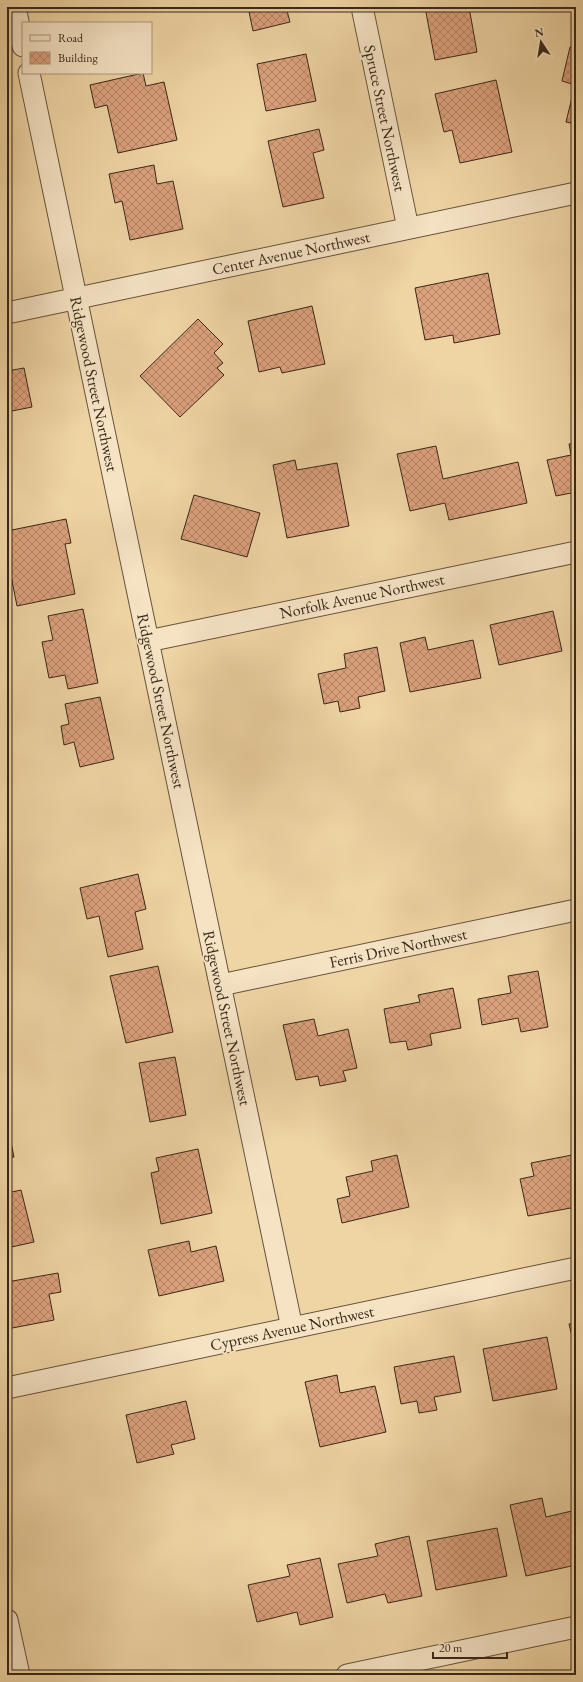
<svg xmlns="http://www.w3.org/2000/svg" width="583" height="1682" viewBox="0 0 583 1682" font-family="'EB Garamond',serif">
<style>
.building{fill:url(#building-cross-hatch);stroke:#38281a}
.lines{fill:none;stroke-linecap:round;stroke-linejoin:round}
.minor-casing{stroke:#66533c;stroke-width:23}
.minor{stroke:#f5e3c4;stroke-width:21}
.labels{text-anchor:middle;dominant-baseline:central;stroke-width:3.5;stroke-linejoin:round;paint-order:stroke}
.street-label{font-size:16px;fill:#38281a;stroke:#f5e3c4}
</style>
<defs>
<pattern id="building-cross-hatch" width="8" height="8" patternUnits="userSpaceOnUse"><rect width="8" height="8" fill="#dca17d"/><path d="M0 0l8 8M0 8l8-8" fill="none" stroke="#b38366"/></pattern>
</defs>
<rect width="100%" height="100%" fill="#efd4a4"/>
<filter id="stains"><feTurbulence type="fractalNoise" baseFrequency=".005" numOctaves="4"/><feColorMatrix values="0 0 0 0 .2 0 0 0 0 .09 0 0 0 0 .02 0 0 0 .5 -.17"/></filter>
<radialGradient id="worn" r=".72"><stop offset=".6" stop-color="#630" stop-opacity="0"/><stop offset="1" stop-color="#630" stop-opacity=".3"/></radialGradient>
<g class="building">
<polygon points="248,7 286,7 290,22 253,31"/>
<polygon points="425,7 469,7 477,52 435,60"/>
<polygon points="570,47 576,48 576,124 566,122 575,85 562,81"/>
<polygon points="306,54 316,101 266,111 257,64"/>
<polygon points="143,73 146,86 164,82 177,140 118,153 107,105 95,108 90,85"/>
<polygon points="496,80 512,152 460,163 452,130 444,132 435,94"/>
<polygon points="319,129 324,150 313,153 324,198 283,207 268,141"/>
<polygon points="154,165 157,184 173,181 183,229 130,240 122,201 115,203 109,174"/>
<polygon points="488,273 500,334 454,343 453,335 425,340 415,288"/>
<polygon points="312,306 325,364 282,373 280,367 259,372 248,321"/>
<polygon points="198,319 223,344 214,353 223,363 217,368 224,375 180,417 140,376"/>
<polygon points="24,368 32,407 7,412 7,371"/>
<polygon points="576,443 576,492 556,496 547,460 571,455 569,444"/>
<polygon points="436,446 443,479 518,462 527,503 449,520 445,503 410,511 397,454"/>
<polygon points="295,460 297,470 337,463 349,526 287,538 273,465"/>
<polygon points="194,495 260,513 247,557 181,539"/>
<polygon points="66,519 71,543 65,544 75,594 17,606 7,556 7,531"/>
<polygon points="83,609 98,683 68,689 65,675 49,678 42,642 53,640 48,616"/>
<polygon points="553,611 562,651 499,665 490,625"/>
<polygon points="425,637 428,650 473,640 481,678 410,692 400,643"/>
<polygon points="377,647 385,691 358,697 360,708 340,712 338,701 324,704 318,674 346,668 344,654"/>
<polygon points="100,697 114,759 80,767 74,742 64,745 61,726 69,724 65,704"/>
<polygon points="138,874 146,909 135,912 143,949 108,957 99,916 87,919 80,888"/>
<polygon points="158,966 173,1032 126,1043 110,976"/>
<polygon points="538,971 548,1027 521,1032 518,1018 482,1025 478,999 511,993 508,976"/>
<polygon points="453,988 461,1028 430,1034 432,1045 408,1050 406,1041 390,1043 384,1009 420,1002 418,995"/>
<polygon points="314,1019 318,1036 348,1029 357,1068 343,1071 346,1081 320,1086 318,1076 296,1080 283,1025"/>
<polygon points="175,1057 186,1115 150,1122 139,1063"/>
<polygon points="7,1123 14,1157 7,1158"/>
<polygon points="198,1149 212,1213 161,1224 151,1173 159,1171 156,1158"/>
<polygon points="397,1155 409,1207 342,1223 337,1199 350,1196 346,1177 373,1171 371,1161"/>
<polygon points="572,1155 576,1176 576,1207 528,1216 520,1179 534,1176 531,1163"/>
<polygon points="21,1190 34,1242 7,1248 7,1193"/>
<polygon points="189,1241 191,1252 216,1246 224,1281 159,1296 148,1250"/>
<polygon points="58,1273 61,1292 49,1294 54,1320 7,1329 7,1282"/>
<polygon points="576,1323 576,1353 569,1324"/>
<polygon points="547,1337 557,1389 493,1401 483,1349"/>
<polygon points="454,1356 461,1392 434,1397 437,1410 419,1413 417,1401 401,1404 394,1367"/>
<polygon points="337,1375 340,1393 375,1386 386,1432 320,1447 305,1382"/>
<polygon points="186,1401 195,1439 171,1445 174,1454 137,1463 126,1415"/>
<polygon points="542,1498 546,1517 576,1510 576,1565 526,1576 510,1505"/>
<polygon points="497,1528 507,1576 436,1590 427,1541"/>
<polygon points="409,1536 422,1596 388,1603 385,1594 347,1603 338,1564 378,1556 375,1544"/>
<polygon points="320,1558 333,1617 300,1625 297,1612 257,1622 248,1585 290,1576 287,1565"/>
</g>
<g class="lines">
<defs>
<g id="minor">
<polyline points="15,7 23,46"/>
<polyline points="362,7 408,228"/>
<polyline points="29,73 292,1328"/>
<polyline points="7,313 576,193"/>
<polyline points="148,641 576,552"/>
<polyline points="221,985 576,910"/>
<polyline points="7,1388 576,1268"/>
<polyline points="7,1620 19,1675"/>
<polyline points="347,1675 576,1627"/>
</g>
</defs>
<use href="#minor" class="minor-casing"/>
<use href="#minor" class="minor"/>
</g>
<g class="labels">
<g class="street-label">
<text transform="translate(385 118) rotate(78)">Spruce Street Northwest</text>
<text transform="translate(291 253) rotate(-12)">Center Avenue Northwest</text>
<text transform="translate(94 384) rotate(78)">Ridgewood Street Northwest</text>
<text transform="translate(362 596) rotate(-12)">Norfolk Avenue Northwest</text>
<text transform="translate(161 701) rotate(78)">Ridgewood Street Northwest</text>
<text transform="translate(398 948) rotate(-12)">Ferris Drive Northwest</text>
<text transform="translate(227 1018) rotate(78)">Ridgewood Street Northwest</text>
<text transform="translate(292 1328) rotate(-12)">Cypress Avenue Northwest</text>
</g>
</g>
<rect width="583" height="1682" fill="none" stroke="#efd4a4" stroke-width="24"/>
<rect x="8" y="8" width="567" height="1666" fill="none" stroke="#38281a" stroke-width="2"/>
<rect x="12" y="12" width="559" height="1658" fill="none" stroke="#38281a"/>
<rect x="22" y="22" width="130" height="52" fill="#f5e3c4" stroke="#a99880"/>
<rect x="30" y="35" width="20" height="6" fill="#f5e3c4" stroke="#a99880"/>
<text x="58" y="42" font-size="12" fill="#38281a">Road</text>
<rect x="30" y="52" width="20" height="12" fill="url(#building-cross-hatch)" stroke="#a99880"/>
<text x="58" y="62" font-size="12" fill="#38281a">Building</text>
<g transform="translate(541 42) rotate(348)" stroke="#f5e3c4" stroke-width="3" paint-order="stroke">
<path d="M0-3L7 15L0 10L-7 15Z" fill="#38281a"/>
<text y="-6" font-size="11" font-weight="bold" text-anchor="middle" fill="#38281a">N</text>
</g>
<path d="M433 1652v6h74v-6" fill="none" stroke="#38281a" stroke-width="2"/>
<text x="439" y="1652" font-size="12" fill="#38281a" stroke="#f5e3c4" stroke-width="3" paint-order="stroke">20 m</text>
<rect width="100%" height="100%" filter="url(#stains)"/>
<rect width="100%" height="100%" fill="url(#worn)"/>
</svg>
